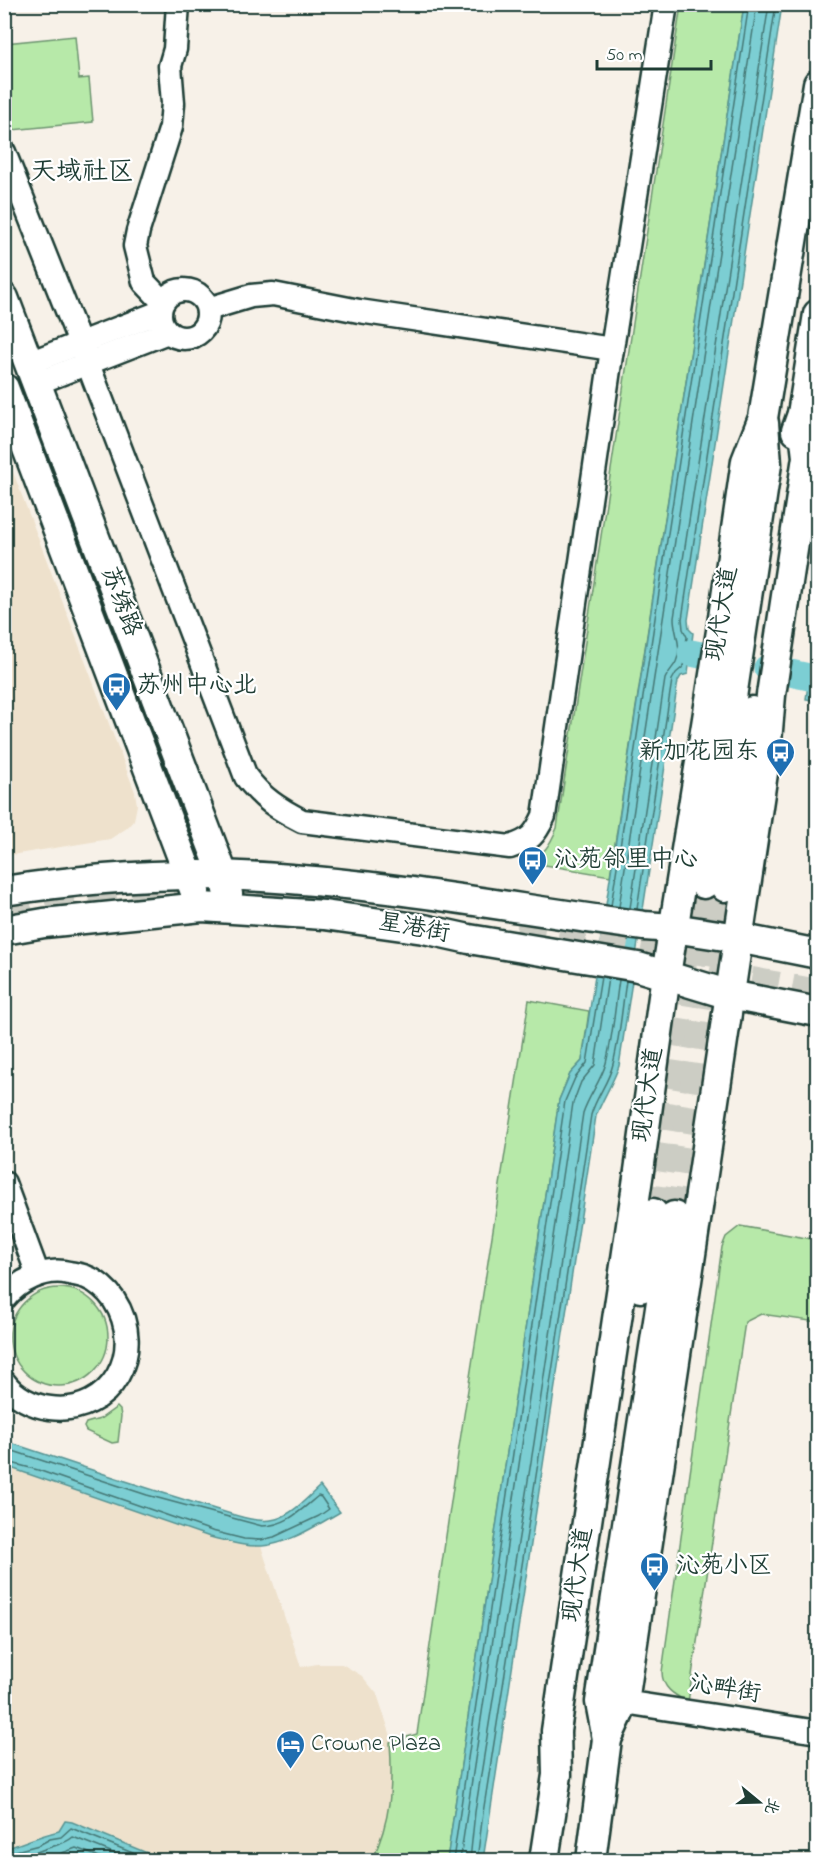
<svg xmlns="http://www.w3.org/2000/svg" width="822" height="1865" viewBox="0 0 822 1865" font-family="'Indie Flower','LXGW WenKai TC',sans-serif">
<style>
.built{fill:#eee1cc}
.green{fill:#b7e9a9;stroke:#6b936e;stroke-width:1.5}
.water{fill:#7cced3;stroke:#579493;stroke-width:1.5}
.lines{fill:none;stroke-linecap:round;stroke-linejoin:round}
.shore{stroke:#447774;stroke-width:1.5}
.river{stroke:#7cced3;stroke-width:27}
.major-tunnel{stroke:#cccdc4;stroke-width:28;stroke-dasharray:28 14;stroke-linecap:butt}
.minor-casing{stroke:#1f3d34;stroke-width:27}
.major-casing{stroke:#1f3d34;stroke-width:33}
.minor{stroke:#fff;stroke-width:22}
.major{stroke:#fff;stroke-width:28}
.labels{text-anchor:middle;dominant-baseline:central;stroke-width:4.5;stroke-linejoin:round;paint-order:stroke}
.street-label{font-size:24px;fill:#1f3d34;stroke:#fff}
.poi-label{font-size:24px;fill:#1f3d34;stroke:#fff;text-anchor:start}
.neighbourhood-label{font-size:26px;fill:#1f3d34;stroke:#fff}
</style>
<rect width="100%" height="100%" fill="#f7f1e8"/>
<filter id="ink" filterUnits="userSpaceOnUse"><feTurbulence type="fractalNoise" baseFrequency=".0167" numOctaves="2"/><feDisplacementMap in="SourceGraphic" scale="12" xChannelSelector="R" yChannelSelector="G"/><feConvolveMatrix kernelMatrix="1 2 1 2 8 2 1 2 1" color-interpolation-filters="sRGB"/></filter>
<g filter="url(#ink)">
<g class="built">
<polygon points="5,451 135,792 137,805 134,820 127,828 110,839 5,856"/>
<polygon points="5,1466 210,1537 243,1545 261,1546 301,1667 317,1664 342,1664 362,1676 377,1694 390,1733 393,1776 389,1812 380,1845 372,1860 164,1860 72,1822 65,1821 59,1831 49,1832 37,1839 5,1849"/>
</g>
<g class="green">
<path d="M 681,5 L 744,5 L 610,876 L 527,862 C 544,855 550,845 557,828 Z"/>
<polygon points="75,36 79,79 89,78 93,122 12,130 8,84 5,84 5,43"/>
<path d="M 529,1000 L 589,1011 L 582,1061 L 570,1074 L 559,1100 L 447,1860 L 372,1860 C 391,1820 393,1785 390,1742 L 417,1734 L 459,1447 Z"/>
<path d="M 740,1226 L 817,1240 L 817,1322 L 761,1314 L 745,1322 L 688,1702 C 674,1695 662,1688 662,1672 L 722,1247 L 726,1237 Z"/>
<circle cx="59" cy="1337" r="49"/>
<polygon points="117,1407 120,1410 121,1416 118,1442 112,1443 86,1431 84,1427 86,1423 100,1419"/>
</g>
<g class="water">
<path d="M 744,5 L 782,5 L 688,620 L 689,629 L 693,633 L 688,674 L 681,676 L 678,681 L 619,1066 C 613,1083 603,1098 596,1116 L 483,1860 L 447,1860 L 559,1100 L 570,1074 L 582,1061 Z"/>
<polygon points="812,658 817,659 817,701 806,699"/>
<path d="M 5,1441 C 71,1463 138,1486 205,1506 C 224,1511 257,1525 276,1519 C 293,1514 308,1497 320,1486 L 340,1512 C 317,1525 289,1544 262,1546 C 244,1547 227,1541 210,1537 L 5,1466 Z"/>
<path d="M 65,1821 L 72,1822 L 164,1860 L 5,1860 L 5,1849 C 23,1843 41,1835 59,1831 Z"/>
</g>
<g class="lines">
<g class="shore">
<polyline points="611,906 749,4"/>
<polyline points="619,907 757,4"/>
<path d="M 630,908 L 665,679 C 668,672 673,668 676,662 C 683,648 674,632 674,618 L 769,4"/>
<polyline points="637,909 672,680 676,673 683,667 687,637 683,629 682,619 776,4"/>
<path d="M 4,1448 L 147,1495 L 262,1526 C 286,1526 300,1511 318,1496 L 321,1497 L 329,1509 L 319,1516 L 274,1537 L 261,1540 L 244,1539 L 212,1531 L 38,1470 L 4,1461"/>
<polyline points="4,1854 39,1845 50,1839 61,1837 71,1828 150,1860"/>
<path d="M 12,1860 C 26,1857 38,1851 51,1847 C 60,1844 66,1843 73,1837 L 131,1860"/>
<polyline points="43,1860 76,1848 107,1860"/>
<polyline points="453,1860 565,1101 575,1078 587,1063 601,977"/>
<polyline points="460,1860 573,1103 581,1082 595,1065 608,978"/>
<path d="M 470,1860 L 475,1812 L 534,1443 L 583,1113 C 589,1095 601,1081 606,1063 C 613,1036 615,1007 619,980"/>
<path d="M 477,1860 L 483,1813 L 541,1444 L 591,1115 C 596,1097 609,1082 613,1064 C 620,1037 622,1008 626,981"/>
</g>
<g class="river">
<polyline points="691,653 725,660"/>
<polyline points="767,668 809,677"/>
</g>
<g class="major-tunnel">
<polyline points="4,912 69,892"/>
<path d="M 49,915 C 138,887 230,892 321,902"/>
<polyline points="518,921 694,953"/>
<polyline points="668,966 818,993"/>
<polyline points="653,1213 704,884"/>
<polyline points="674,1216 725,887"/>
</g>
<defs>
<g id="minor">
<path d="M 4,152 L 80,343 L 246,777 C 263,799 277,808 302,821 L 510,847 C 531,840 535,835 544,816 L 612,349 L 666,4"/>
<circle cx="184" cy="314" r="24"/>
<polyline points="163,302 144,282 135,246 138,231 171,127 173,103 170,66 175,49 178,4"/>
<polyline points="208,309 251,296 273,294 359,311 612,349"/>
<polyline points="29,363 160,312"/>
<polyline points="37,383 168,332"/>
<polyline points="4,1183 38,1275"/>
<path d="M 4,1299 C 18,1281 46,1267 69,1273 C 74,1274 81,1275 86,1277 C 97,1281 108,1291 114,1300 C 147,1350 112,1416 50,1408 C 33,1406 15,1397 4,1382"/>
<polyline points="624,1702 818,1732"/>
</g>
<g id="major">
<polyline points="4,298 224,877 228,894"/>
<polyline points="4,388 195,892"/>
<polyline points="796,431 802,414 818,314"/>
<polyline points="704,884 767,464 764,423"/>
<polyline points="725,887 752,711"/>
<path d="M 4,891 C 94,877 187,871 277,878 C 399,886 523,910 644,926 L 673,928 L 738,938 L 818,954"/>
<polyline points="4,930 44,923 202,907 324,915 424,929 469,939 638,967 730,995 818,1012"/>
<polyline points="641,1288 653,1213"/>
<polyline points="607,1739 600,1702 674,1216"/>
<polyline points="544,1860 557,1775 556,1731 639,1171 666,975 721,631 746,461 763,418 818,84"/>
<polyline points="591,1860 607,1739 624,1702 766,753 771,695 807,457 802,414"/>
</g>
</defs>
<use href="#minor" class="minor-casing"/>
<use href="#major" class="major-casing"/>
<use href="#minor" class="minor"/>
<use href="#major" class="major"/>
</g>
</g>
<defs>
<symbol id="bus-pin" viewBox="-11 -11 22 30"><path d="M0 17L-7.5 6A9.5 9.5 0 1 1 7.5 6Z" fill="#1f6fb2" stroke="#fff"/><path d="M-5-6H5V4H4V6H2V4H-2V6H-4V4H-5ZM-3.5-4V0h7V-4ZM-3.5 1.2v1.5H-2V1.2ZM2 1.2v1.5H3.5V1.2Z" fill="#fff"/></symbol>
<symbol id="hotel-pin" viewBox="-11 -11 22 30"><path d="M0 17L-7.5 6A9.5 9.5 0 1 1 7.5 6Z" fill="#1f6fb2" stroke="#fff"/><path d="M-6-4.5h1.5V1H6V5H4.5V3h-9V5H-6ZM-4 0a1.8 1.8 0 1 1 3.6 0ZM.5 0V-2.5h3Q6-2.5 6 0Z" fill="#fff"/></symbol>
</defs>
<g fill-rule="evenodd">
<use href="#bus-pin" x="100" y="670" width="33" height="45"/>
<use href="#bus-pin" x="764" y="736" width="33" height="45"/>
<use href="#bus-pin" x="516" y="844" width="33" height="45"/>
<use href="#bus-pin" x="638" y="1550" width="33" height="45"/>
<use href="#hotel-pin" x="274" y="1728" width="33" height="45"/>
</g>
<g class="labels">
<g class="street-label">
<text transform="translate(120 602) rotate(69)">苏绣路</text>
<text transform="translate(723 614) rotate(-81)">现代大道</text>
<text transform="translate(414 929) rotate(10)">星港街</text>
<text transform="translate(649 1095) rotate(-82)">现代大道</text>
<text transform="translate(579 1575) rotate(-82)">现代大道</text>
<text transform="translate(725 1690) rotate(9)">沁畔街</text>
</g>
<g class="poi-label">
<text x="137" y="686">苏州中心北</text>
<text x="759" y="752" text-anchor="end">新加花园东</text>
<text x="554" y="860">沁苑邻里中心</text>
<text x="676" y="1566">沁苑小区</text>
<text x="311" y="1744">Crowne Plaza</text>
</g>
<g class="neighbourhood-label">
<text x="82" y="173">天域社区</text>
</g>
</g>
<rect width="822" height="1865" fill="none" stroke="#fff" stroke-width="24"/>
<rect x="12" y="12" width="798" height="1841" fill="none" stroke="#1f3d34" stroke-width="2" filter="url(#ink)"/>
<g transform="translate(759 1802) rotate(109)" stroke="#ffffff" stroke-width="4.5" paint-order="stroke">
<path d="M0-4.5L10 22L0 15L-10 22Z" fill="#1f3d34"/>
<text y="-9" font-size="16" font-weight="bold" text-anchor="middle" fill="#1f3d34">北</text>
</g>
<path d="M597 60v9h114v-9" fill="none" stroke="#1f3d34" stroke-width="3"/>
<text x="606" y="60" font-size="18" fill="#1f3d34" stroke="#ffffff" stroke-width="4.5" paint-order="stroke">50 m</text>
</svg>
